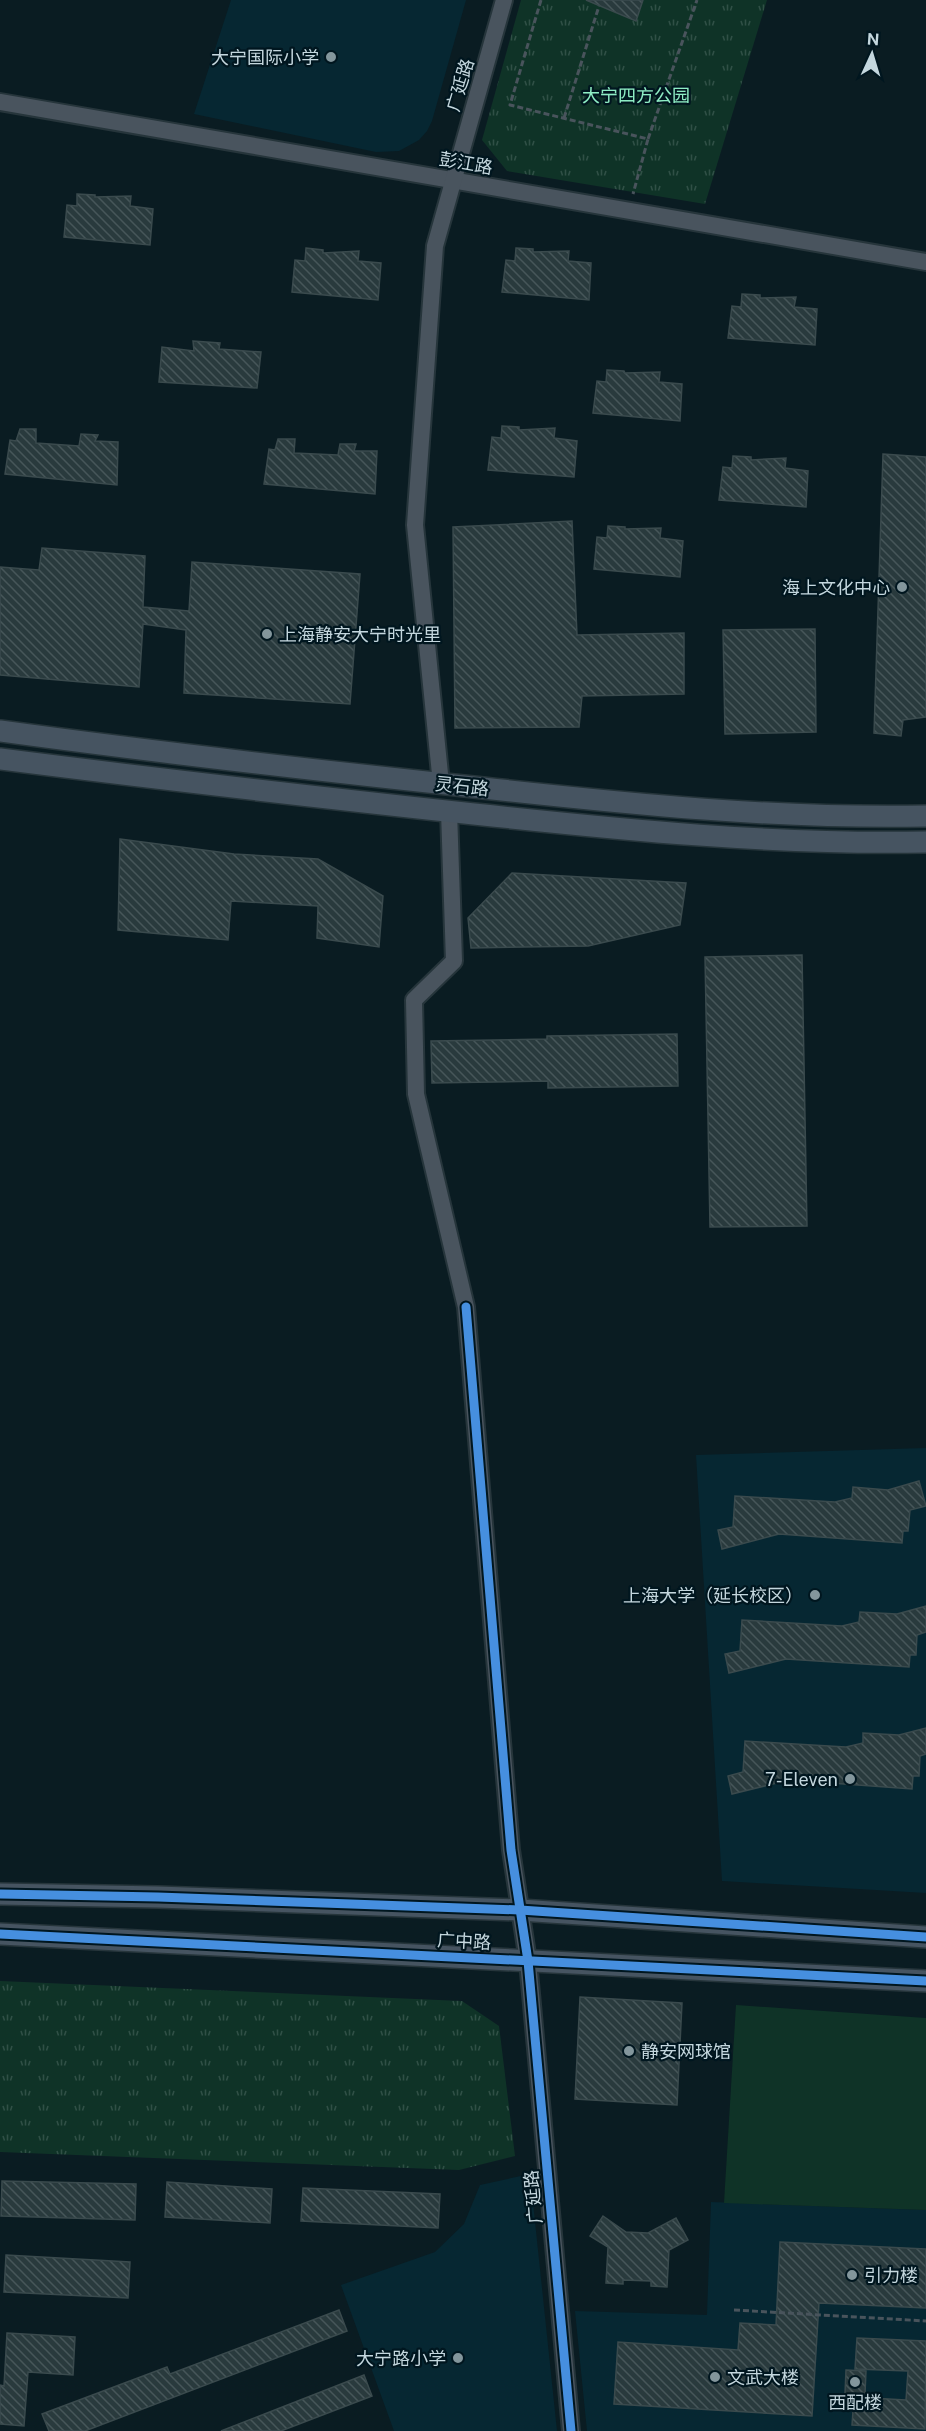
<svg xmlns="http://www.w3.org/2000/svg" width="926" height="2431" viewBox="0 0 926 2431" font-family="'Public Sans','Noto Sans SC',sans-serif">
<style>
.built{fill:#062732}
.park{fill:url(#park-tufts)}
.pitch{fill:#0f3327}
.building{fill:url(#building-back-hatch);stroke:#3a4a4d;stroke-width:1.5}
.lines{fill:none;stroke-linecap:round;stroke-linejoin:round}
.minor-casing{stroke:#26353b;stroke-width:20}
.major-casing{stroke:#26353b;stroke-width:24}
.path{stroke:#49545c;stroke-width:3;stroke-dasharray:6 3;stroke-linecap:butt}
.minor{stroke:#49545e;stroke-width:16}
.major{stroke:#465461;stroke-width:21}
.cycleway-casing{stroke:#00161f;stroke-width:13}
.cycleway{stroke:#468fdf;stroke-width:9}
.poi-dot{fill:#83969c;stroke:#00161f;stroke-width:2}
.labels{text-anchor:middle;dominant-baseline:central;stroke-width:4.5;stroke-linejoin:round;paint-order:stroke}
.poi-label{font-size:18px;fill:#c4d7de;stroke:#00161f;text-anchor:end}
.street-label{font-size:18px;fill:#c4d7de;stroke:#00161f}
.park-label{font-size:18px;fill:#8eedc4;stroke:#00161f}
</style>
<defs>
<pattern id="park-tufts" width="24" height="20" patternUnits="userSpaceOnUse" patternTransform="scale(1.5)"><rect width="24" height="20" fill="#0f3327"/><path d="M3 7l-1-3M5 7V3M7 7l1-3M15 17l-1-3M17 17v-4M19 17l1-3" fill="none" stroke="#305046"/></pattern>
<pattern id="building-back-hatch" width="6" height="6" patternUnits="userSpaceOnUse" patternTransform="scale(1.5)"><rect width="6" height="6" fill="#293a3d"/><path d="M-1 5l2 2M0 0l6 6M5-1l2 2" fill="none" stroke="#465659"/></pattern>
</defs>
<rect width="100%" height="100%" fill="#0a1c22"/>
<g class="built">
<polygon points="231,0 466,0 432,121 427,131 419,140 399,151 376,152 194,114"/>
<polygon points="926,1448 926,1893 722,1881 696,1455"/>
<polygon points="530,2174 557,2431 394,2431 341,2285 435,2252 464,2224 480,2185"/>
<polygon points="711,2202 926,2210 926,2431 587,2431 575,2311 707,2315"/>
</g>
<g class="park">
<polygon points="521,0 767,0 705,204 507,171 482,140"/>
<polygon points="0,1981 462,2001 499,2026 515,2156 459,2170 0,2152"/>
</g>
<polygon class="pitch" points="736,2005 926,2018 926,2210 724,2203"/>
<g class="building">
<polygon points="586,0 643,0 636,21"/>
<polygon points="77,194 95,195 95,197 131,196 130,206 153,209 150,245 64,237 67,205 77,206"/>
<polygon points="306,248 323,250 323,253 359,251 358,261 381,263 378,300 292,292 295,260 305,261"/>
<polygon points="516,248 533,249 533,252 569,251 568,261 591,263 589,300 502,292 506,260 515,261"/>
<polygon points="742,294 760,295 760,298 796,297 794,307 817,309 815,345 728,338 732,306 741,307"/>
<polygon points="193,341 220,343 219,349 261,352 257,388 159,382 162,347 194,351"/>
<polygon points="607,370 624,371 625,373 660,372 659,382 682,384 680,421 593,413 597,381 606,382"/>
<polygon points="502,426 519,427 519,430 555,428 554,438 577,441 574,477 488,470 492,437 501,438"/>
<polygon points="20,429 36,429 36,443 79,446 81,434 98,435 95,441 118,442 117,485 5,474 10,440 16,441"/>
<polygon points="278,439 295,439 294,453 338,455 340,444 356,444 354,451 377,451 375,494 264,484 269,449 275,450"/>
<polygon points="883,454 926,457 926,717 903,720 901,736 874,733"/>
<polygon points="733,456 751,457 751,460 786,458 785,468 808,471 806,507 719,500 723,467 732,468"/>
<polygon points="572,521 577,635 684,633 684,694 582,696 579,727 455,728 453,527"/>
<polygon points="608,526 625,527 625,529 661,528 660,538 683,541 680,577 594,569 597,537 607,538"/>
<polygon points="42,548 145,556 143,607 189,611 192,562 360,574 350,704 184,693 186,630 143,624 139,687 0,675 0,567 39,570"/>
<polygon points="815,629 816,732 725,734 723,630"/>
<polygon points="120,839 234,854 318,859 383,896 379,947 317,938 318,906 231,901 228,940 118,930"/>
<polygon points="512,873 686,883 680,925 588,946 471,948 468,918"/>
<polygon points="802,955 807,1226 710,1227 705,957"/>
<polygon points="677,1034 678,1086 548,1088 548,1081 432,1083 431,1041 547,1039 547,1036"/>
<polygon points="919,1481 926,1506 910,1510 908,1531 903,1531 902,1543 779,1534 722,1549 718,1530 733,1527 735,1496 835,1502 852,1498 853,1487 888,1490"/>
<polygon points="926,1606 926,1632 917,1635 916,1655 910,1655 909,1667 786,1659 729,1673 725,1654 740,1651 742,1620 842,1626 859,1622 860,1612 897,1614"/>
<polygon points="926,1728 926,1754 920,1756 919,1776 913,1776 912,1789 789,1780 732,1794 728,1776 743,1772 745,1741 846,1747 863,1743 863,1733 899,1735"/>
<polygon points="580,1997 682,2003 677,2105 575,2099"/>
<polygon points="2,2181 136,2184 135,2220 1,2216"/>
<polygon points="167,2182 272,2189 270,2223 165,2217"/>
<polygon points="303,2188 440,2194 438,2228 301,2221"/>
<polygon points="603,2216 626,2232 648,2233 676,2218 688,2240 669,2250 667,2287 651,2286 651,2281 623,2280 623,2284 606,2283 608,2247 590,2236"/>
<polygon points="780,2242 926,2249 926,2308 819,2303 812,2416 614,2404 618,2342 738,2350 740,2323 776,2325"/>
<polygon points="6,2255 130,2262 128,2298 4,2292"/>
<polygon points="339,2310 347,2331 85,2431 49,2431 42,2414 167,2367 170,2374"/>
<polygon points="7,2333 75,2337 73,2375 28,2372 24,2426 0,2424 0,2385 4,2386"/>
<polygon points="857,2338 926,2341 925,2429 852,2425 854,2397 906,2400 908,2371 855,2369"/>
<polygon points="846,2370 866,2371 865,2394 845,2394"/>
<polygon points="364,2375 372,2396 281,2431 221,2431"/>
</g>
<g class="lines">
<defs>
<g id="minor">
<polyline points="0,102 926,262"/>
<polyline points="441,784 415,525 435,246 504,0"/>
<polyline points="449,811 454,961 414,1000 416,1094 466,1307 511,1850 528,1961 571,2431"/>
</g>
<g id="major">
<path d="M 0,731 C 161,753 322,771 483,788 C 630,804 778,819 926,816"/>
<path d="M 0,759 C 158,779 316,797 474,814 C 624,830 775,845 926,842"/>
<polyline points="0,1894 158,1897 520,1910 926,1937"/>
<polyline points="0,1934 926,1981"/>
</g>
</defs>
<use href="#minor" class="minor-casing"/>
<use href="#major" class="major-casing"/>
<g class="path">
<polyline points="541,0 510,105 648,139 633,194"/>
<polyline points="564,118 599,6"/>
<polyline points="648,139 697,0"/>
<polyline points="734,2310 926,2321"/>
</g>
<use href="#minor" class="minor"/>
<use href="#major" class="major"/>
<defs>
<g id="cycleway">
<polyline points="466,1307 511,1850 528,1961 571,2431"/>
<polyline points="0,1894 158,1897 520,1910 926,1937"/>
<polyline points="0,1934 926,1981"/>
</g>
</defs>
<use href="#cycleway" class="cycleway-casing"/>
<use href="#cycleway" class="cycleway"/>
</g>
<g class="poi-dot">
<circle cx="331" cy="57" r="6"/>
<circle cx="902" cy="587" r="6"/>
<circle cx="267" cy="634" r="6"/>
<circle cx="815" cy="1595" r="6"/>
<circle cx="850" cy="1779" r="6"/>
<circle cx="629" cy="2051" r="6"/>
<circle cx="852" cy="2275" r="6"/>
<circle cx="458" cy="2358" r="6"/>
<circle cx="715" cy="2377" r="6"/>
<circle cx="855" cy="2382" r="6"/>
</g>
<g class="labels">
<g class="poi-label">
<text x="319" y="57">大宁国际小学</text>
<text x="890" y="587">海上文化中心</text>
<text x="279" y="634" text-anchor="start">上海静安大宁时光里</text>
<text x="803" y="1595">上海大学（延长校区）</text>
<text x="838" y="1779">7-Eleven</text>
<text x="641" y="2051" text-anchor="start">静安网球馆</text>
<text x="864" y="2275" text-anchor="start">引力楼</text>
<text x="446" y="2358">大宁路小学</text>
<text x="727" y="2377" text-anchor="start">文武大楼</text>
<text x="855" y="2402" text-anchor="middle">西配楼</text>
</g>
<g class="street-label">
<text transform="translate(460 85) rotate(-73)">广延路</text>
<text transform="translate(466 163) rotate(10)">彭江路</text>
<text transform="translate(462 786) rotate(6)">灵石路</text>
<text transform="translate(464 1941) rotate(3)">广中路</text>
<text transform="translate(533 2197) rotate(-95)">广延路</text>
</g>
<g class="park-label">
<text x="636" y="95">大宁四方公园</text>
</g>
</g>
<g transform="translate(872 54) rotate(4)" stroke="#00161f" stroke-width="4.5" paint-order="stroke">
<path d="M0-4.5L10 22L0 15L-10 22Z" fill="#c4d7de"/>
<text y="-9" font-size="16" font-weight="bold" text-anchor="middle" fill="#c4d7de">N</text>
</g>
</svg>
